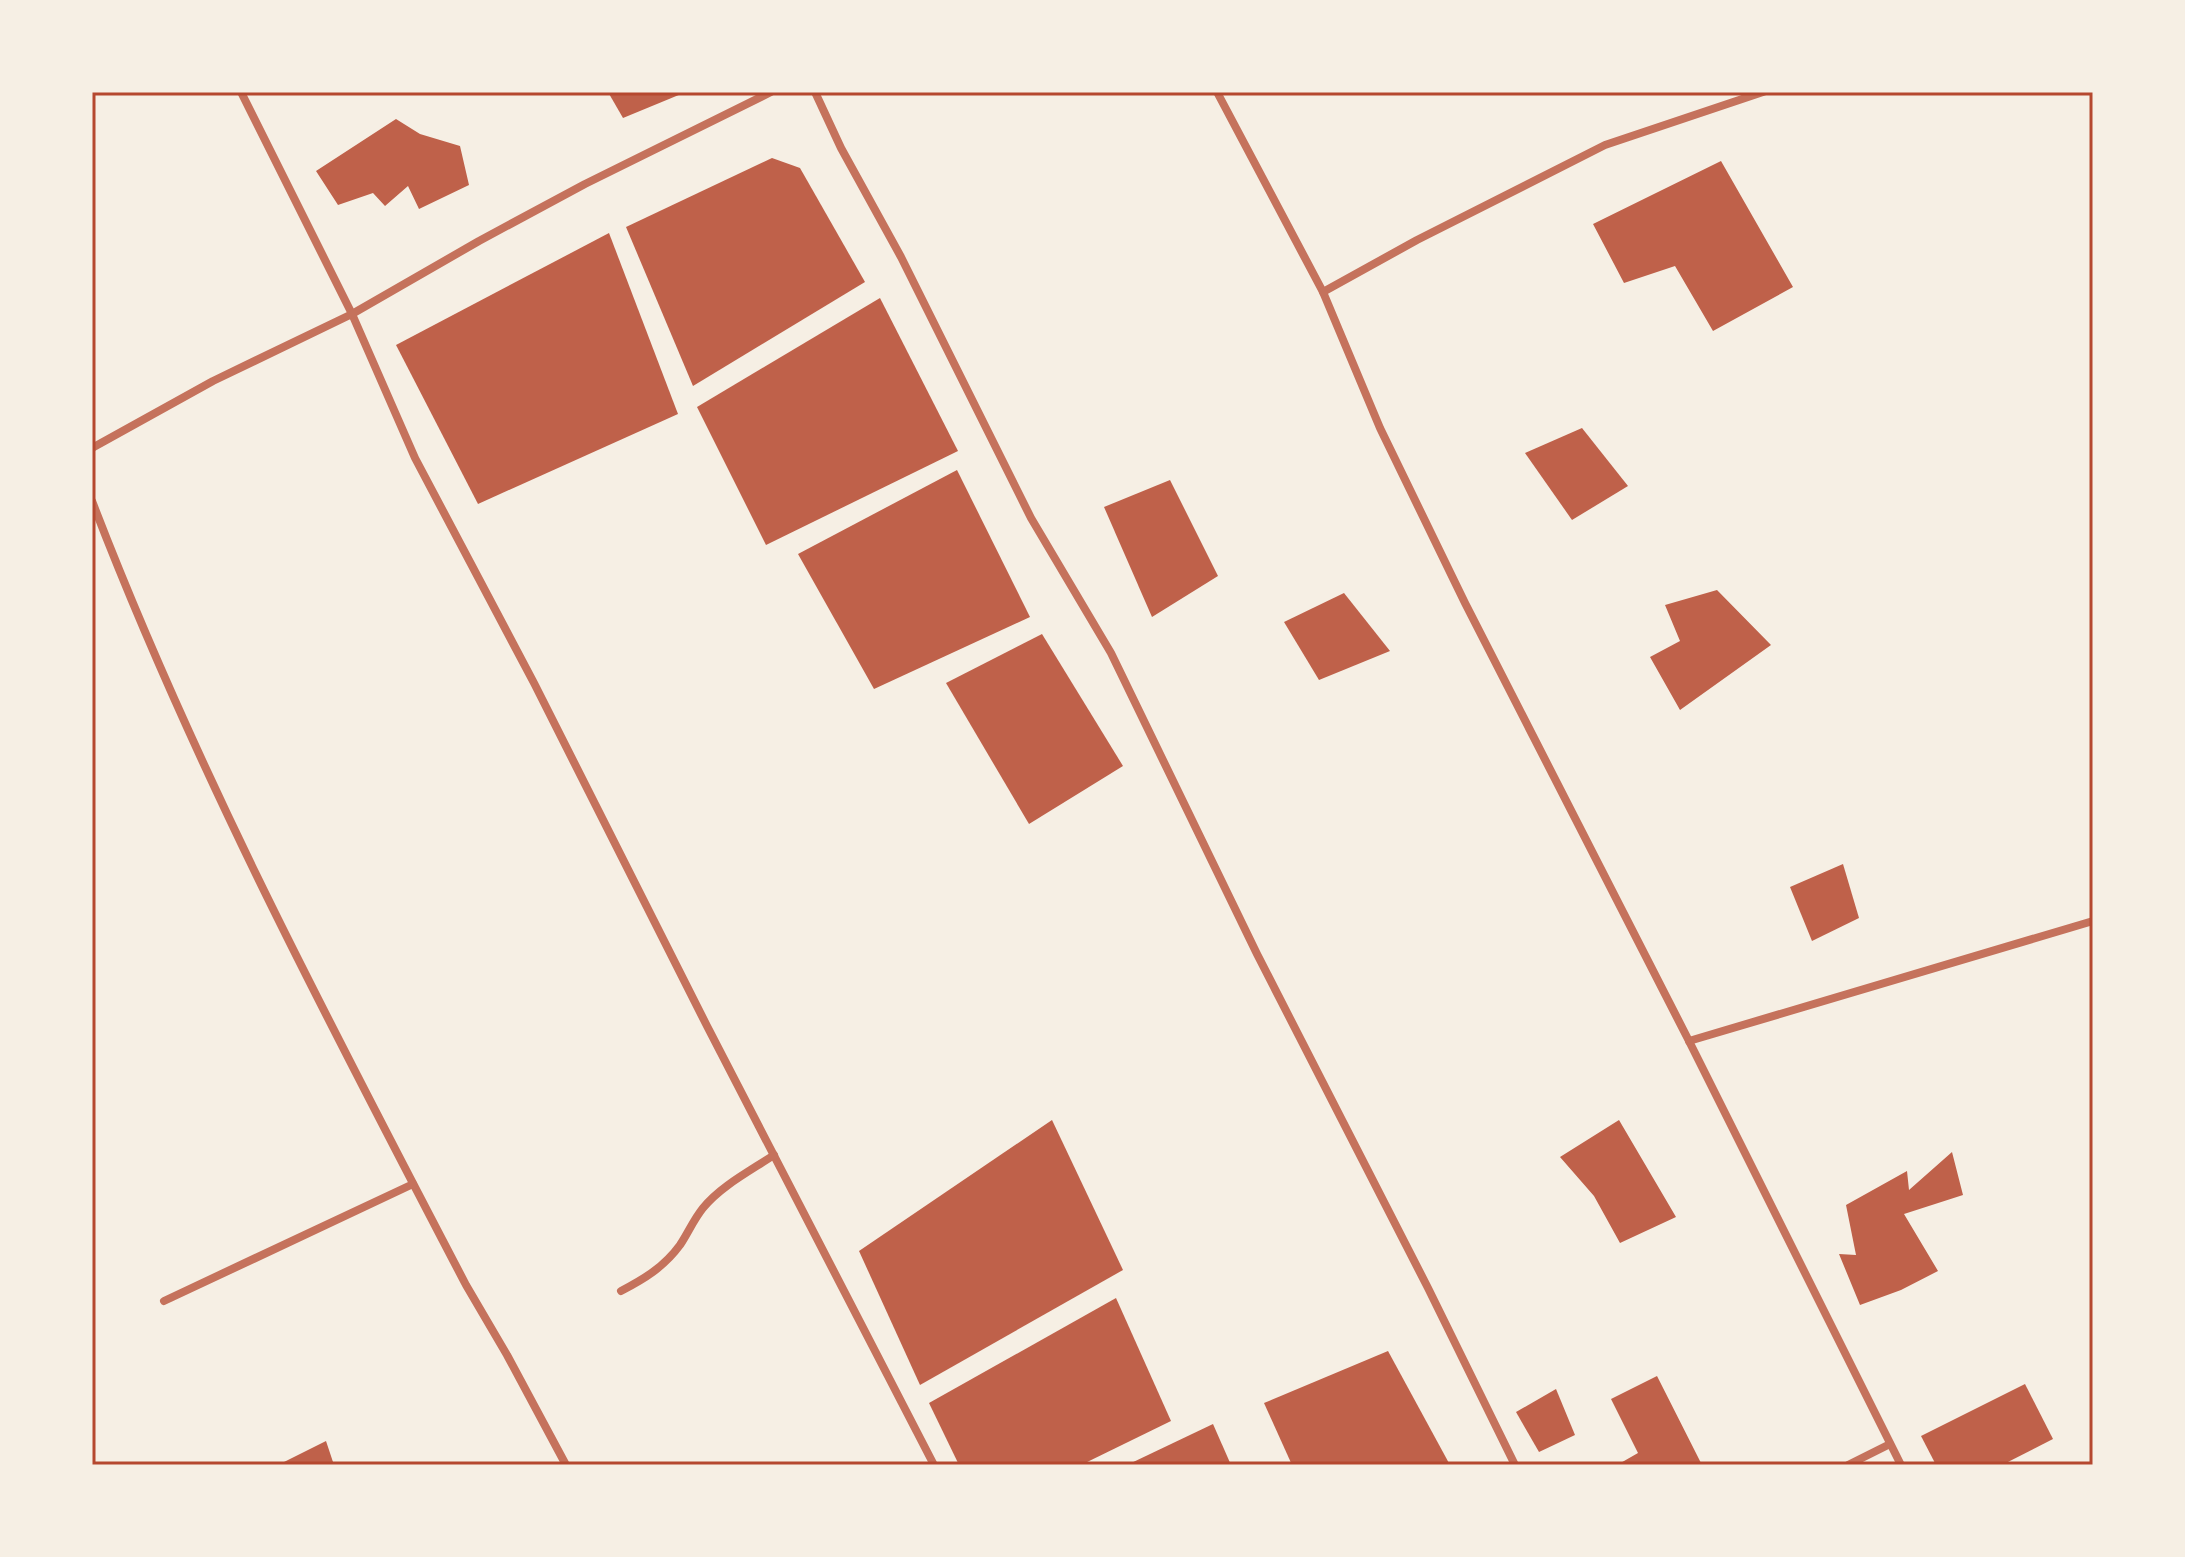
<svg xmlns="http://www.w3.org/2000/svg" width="2185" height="1557" viewBox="0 0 2185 1557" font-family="'Archivo Narrow',sans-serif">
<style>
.building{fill:#bf614a}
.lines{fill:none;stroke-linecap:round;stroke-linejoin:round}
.minor{stroke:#c5725c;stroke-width:8}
.neatline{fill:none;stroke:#b5482f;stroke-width:3}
</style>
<rect width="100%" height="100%" fill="#f6efe4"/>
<g class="building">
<polygon points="608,92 686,92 623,118"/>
<polygon points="396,119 420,134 460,146 469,185 419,209 408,186 385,206 373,193 338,205 316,171"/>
<polygon points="772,158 800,168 865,282 693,386 626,227"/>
<polygon points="1721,161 1793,287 1713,331 1675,266 1624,283 1593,224"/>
<polygon points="609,233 678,414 478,504 396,345"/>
<polygon points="880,298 958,451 766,545 697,407"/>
<polygon points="1582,428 1628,486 1572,520 1525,453"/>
<polygon points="957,470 1030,617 874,689 798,554"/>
<polygon points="1170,480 1218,576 1152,617 1104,507"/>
<polygon points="1717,590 1771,645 1680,710 1650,657 1680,641 1665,605"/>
<polygon points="1344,593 1390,651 1319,680 1284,622"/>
<polygon points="1042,634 1123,766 1029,824 946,683"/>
<polygon points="1843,864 1859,918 1812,941 1790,887"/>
<polygon points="1052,1120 1123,1270 920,1385 859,1251"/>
<polygon points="1619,1120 1676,1217 1620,1243 1594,1196 1560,1157"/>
<polygon points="1952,1152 1963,1195 1904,1214 1938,1271 1901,1290 1860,1305 1839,1254 1856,1255 1846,1205 1907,1171 1909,1190"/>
<polygon points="1116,1298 1171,1421 1081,1465 959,1465 929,1403"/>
<polygon points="1388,1351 1450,1465 1292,1465 1264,1403"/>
<polygon points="1657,1376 1702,1465 1617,1465 1638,1453 1611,1399"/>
<polygon points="2025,1384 2053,1439 2002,1465 1936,1465 1921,1436"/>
<polygon points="1556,1389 1575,1435 1539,1452 1516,1412"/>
<polygon points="1213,1424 1231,1465 1127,1465"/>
<polygon points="326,1441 334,1465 278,1465"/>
</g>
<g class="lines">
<g class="minor">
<polyline points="241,92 352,314 415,458 534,683 707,1026 934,1465"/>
<polyline points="815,92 841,148 901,257 1031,518 1111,653 1257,954 1428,1288 1515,1465"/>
<polyline points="1217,92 1323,292 1380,428 1465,603 1689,1041 1901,1465"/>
<polyline points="1323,292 1417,240 1605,145 1763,92"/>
<polyline points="92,448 213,381 352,314 479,241 585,184 771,92"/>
<path d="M 92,501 C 196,772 332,1028 466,1285 L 507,1355 L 566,1465"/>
<polyline points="1689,1041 2093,921"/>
<path d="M 621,1291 C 644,1279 664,1267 680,1245 C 688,1233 694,1219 703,1208 C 721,1186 750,1171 774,1155"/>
<polyline points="164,1301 413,1184"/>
<polyline points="1848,1465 1890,1444"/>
</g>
</g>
<rect width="2185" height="1557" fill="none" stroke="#f6efe4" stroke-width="188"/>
<rect x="94" y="94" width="1997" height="1369" class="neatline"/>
</svg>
